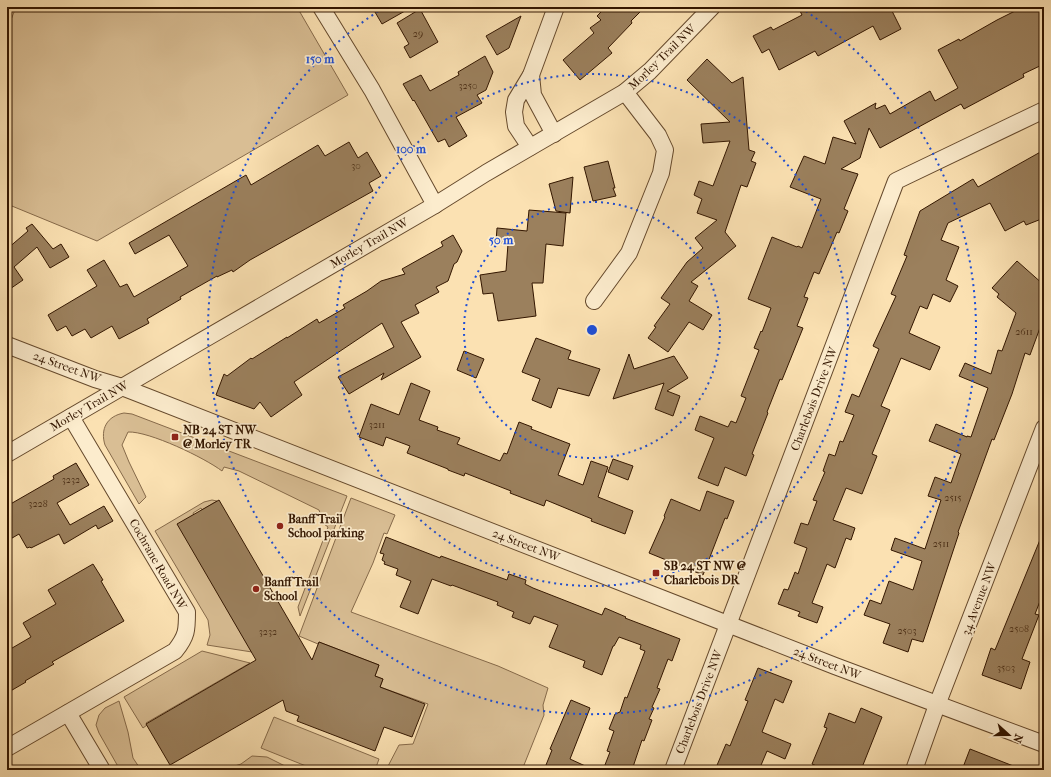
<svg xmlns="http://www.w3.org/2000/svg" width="1051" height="777" viewBox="0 0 1051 777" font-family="'IM FELL French Canon',serif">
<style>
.green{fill:#d9be94;stroke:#866a4a}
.building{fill:#9b805d;stroke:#331600}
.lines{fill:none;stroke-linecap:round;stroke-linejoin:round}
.minor-casing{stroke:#65492c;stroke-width:18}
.minor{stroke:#fceccd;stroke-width:16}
.ring{fill:none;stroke:#1d4ed8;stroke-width:2;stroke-dasharray:2 4}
.poi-dot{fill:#8f2418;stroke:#fceccd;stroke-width:1.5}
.labels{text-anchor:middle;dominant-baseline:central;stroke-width:3.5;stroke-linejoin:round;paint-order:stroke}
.number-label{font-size:10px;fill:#4d3017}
.street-label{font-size:12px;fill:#331600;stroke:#fceccd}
.poi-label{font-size:12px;font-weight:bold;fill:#331600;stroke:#fceccd;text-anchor:start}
.centre{fill:#1d4ed8;stroke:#fceccd;stroke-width:2}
.ring-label{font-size:12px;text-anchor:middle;font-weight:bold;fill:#1d4ed8;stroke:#fceccd;stroke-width:3.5;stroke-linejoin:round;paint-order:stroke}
</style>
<rect width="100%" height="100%" fill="#fbe1b2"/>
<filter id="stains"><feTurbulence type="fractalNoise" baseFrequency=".005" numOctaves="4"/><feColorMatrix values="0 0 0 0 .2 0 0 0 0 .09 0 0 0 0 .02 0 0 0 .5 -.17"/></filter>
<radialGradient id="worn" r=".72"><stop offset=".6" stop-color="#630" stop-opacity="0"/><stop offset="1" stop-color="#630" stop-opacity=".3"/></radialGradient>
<g class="green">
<polygon points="16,7 297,7 348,95 97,241 7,204 7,30"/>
<path d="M 124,413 L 132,414 L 347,496 L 300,616 L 298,607 L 328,527 L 324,524 L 319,510 L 239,471 L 224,467 L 222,471 C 205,458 149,431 128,432 L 122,445 L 129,462 L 146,497 L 139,504 L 105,445 C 100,429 107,416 124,413 Z"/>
<polygon points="351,498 395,515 387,534 384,533 373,563 351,612 498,666 548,688 543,705 544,715 522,770 386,770 399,745 413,744 428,704 380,687 383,679 375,676 379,665 319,642 318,644 299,636"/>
<polygon points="212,500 217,501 202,510 201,508 193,513 252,652 207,645 210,635 208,620 155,531 204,502"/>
<polygon points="202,651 250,663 146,723 147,725 143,728 124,697"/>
<polygon points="119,701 128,732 133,758 141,770 120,770 99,733 96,725 99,715 105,708"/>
<polygon points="274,717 379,759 375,770 316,770 261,748"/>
<polygon points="252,756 267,757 293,770 222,770 241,764"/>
</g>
<g class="building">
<polygon points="372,7 412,7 382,24"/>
<polygon points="606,7 645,7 631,21 632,23 608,48 612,53 580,80 563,60 594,33 590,28 601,20 597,16"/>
<polygon points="808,7 890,7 901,29 880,40 873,26 818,56 815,51 779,70 769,49 762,53 753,36 771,27 773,30 802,15 800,11"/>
<polygon points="1023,7 1037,7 1044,21 1044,64 1023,74 1024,77 964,109 961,104 880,148 869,128 860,158 841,169 858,174 844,209 848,211 839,233 837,232 819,274 814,272 804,297 808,298 797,326 803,328 782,380 780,379 767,412 768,413 752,454 754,455 746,476 725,467 718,486 698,478 714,438 695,430 700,416 728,427 731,421 736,423 746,398 741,396 759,350 754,348 761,331 762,332 771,308 748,299 772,237 797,247 798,246 802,248 821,199 790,187 804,156 825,164 833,137 856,144 844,121 876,103 875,107 876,109 885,105 890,114 930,91 935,101 958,88 938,50 959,39 960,41 997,20"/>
<polygon points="420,9 438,42 410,58 404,47 409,44 397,23"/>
<polygon points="521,16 509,48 497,55 486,36"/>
<polygon points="485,56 493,72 486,90 477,95 482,103 456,117 467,136 449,147 445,139 438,142 414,100 413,101 403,84 421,75 430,91 459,75 458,72"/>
<polygon points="707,59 732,83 743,77 749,150 755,152 751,161 756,163 747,187 741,185 725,232 736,246 691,282 698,286 689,301 712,315 703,330 689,322 668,352 648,338 656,327 654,326 670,304 661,298 687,262 703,248 695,238 717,220 697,213 702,199 694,195 699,181 713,186 730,141 703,143 701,124 730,122 687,80"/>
<polygon points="349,142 358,158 367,152 381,176 369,183 373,191 250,260 233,272 232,270 217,277 217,276 180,297 181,299 147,319 149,323 119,339 112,326 91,338 85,329 72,336 66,326 57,331 48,315 97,286 87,270 104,260 120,287 127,284 134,297 188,266 169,235 135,254 129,243 246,175 251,185 318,145 325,156"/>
<polygon points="1044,150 1044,218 1026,225 1024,221 1005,231 990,203 948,223 941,240 959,247 946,280 958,286 950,302 933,294 927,309 920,306 909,333 940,347 930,370 901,358 881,406 890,410 872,454 877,456 862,494 846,488 833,520 855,528 851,540 846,538 835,568 827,564 812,603 823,607 817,623 798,616 800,612 778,604 784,589 788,590 795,572 798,574 807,548 794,543 801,523 808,525 817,501 813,500 825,472 823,471 829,454 835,456 840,441 843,442 854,415 845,412 852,394 859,397 879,349 873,346 896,296 891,294 907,256 904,255 920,211 973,179 978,187"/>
<polygon points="608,161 615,188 613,188 616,196 593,201 584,167"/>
<polygon points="573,177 570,213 556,211 549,184"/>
<polygon points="529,210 566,213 563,246 546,244 543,283 532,283 536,316 498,321 493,293 483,294 480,275 506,271 508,244 496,242 497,228 527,231"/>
<polygon points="32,224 53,249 61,244 69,257 50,268 37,247 14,267 23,280 7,291 7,249 28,231 26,228"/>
<polygon points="453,235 462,251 457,262 454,264 448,281 436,287 439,292 415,305 419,313 401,322 421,357 381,380 384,373 349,394 338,377 394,347 382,323 294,382 302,395 271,417 260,402 254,409 216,395 224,374 227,376 251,358 252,359 287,337 287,338 317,319 319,323 345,308 343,305 367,291 381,281 405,274 402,269 443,246 441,242"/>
<polygon points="1017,261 1044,285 1044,317 1030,355 1025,353 1012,394 994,440 992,439 958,532 959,533 923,642 912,639 908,652 883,643 890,624 864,615 870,600 881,604 889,581 913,590 922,561 891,550 895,538 925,549 941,500 928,496 935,477 951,483 961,454 929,441 936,424 967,437 967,436 971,437 988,388 959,376 965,363 991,374 998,350 1002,351 1016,313 997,297 999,294 992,288"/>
<polygon points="536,338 571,351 568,359 600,369 589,396 558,388 551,408 532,400 540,379 522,372"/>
<polygon points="464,351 484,359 476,378 457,370"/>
<polygon points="629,354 634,369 674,356 688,378 667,391 680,396 673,416 655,409 664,383 613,399"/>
<polygon points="411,383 430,391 419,420 438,427 437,430 460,438 457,444 500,461 504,453 507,454 519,422 532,427 531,429 570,444 558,475 583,485 591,461 608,467 598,497 633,511 625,534 591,521 592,519 546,500 544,506 510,493 511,491 465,473 464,476 448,470 448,469 407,453 410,446 386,437 383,446 359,437 371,404 399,415"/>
<polygon points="613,459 633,466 628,480 608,472"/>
<polygon points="76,463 89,485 57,503 70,525 104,506 113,521 98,529 96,525 64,544 59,534 31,548 30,547 27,548 19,534 7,541 7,506 54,479 53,476"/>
<polygon points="707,491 734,501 727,519 725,518 703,575 649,553 665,517 664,516 671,499 700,511"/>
<polygon points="219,500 312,660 319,642 379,665 375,676 383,679 380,687 425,704 412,737 384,727 375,751 297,721 299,716 286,711 283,700 170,765 146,724 256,660 177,524"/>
<polygon points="1044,530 1044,591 1035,614 1039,615 1022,659 1030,662 1021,689 982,675 991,648 995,650"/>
<polygon points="386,537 440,558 441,556 507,580 509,574 526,580 525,584 533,588 602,615 605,608 626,617 625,618 680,639 672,661 668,659 657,688 660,689 652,707 654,708 649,719 652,720 644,741 642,740 632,770 603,770 610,752 607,751 614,731 609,729 615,714 620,712 625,697 627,698 645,651 640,649 641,645 619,637 614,646 613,646 602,675 583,667 585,661 549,647 558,625 534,616 530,624 512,617 514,612 497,605 498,602 452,585 451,586 432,579 418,614 400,607 411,581 396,575 398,569 384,564 385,562 382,560 384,554 380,553"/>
<polygon points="93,564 103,580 101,581 124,621 52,662 54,664 25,681 26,682 7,693 7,651 31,637 23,623 56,604 48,590"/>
<polygon points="758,668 792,681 783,703 775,699 762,732 791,744 785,759 767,751 759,770 715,770 726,744 730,746 748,701 745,700"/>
<polygon points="571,700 590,708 570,759 594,770 544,770 552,750 550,749"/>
<polygon points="861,708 882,717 861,770 826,770 812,764 827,728 824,727 829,713 855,723"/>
<polygon points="970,749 1021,769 1021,770 962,770"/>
</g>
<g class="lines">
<defs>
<g id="minor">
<polyline points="321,7 372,90 435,205"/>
<polyline points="531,75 533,95 554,134"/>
<polyline points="530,147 516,126 514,112 516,100 531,75 556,7"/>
<polyline points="594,301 629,253 661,173 665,150 658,135 625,92"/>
<polyline points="7,345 95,379 122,387 835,666 1044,744"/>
<polyline points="7,454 435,205 486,173 625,92 650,71 712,7"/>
<polyline points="68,713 102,770"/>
<path d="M 7,748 L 175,651 C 187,636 187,630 187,612 L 71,417"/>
<polyline points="673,770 896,181 1044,110"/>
<polyline points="914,770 937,705 1044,428"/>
</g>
</defs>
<use href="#minor" class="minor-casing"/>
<use href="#minor" class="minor"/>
</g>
<g class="ring">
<circle cx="592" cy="330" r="128"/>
<circle cx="592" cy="330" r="256"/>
<path d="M801 8A384 384 0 1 1 383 8"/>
</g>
<g class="poi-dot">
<rect x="171" y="433" width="8" height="8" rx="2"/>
<circle cx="280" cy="526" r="4"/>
<rect x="652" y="569" width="8" height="8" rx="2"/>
<circle cx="256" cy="589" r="4"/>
</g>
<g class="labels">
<g class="number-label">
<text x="418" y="34">29</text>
<text x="468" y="86">3250</text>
<text x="356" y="166">30</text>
<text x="1024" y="332">2611</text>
<text x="377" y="425">3211</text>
<text x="71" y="480">3232</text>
<text x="953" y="498">2515</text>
<text x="38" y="504">3228</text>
<text x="941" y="544">2511</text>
<text x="1019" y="629">2508</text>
<text x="907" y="631">2503</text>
<text x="268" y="632">3232</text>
<text x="1006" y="668">3503</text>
</g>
<g class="street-label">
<text transform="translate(662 57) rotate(-44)">Morley Trail NW</text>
<text transform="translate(369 243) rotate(-30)">Morley Trail NW</text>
<text transform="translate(67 367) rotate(20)">24 Street NW</text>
<text transform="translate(814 399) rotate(-69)">Charlebois Drive NW</text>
<text transform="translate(89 406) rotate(-30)">Morley Trail NW</text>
<text transform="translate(526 545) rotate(21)">24 Street NW</text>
<text transform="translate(158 564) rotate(60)">Cochrane Road NW</text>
<text transform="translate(979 599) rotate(-69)">34 Avenue NW</text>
<text transform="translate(827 663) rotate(21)">24 Street NW</text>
<text transform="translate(699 702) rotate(-69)">Charlebois Drive NW</text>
</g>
<g class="poi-label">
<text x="183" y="430">NB 24 ST NW<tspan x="183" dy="14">@ Morley TR</tspan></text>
<text x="288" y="519">Banff Trail<tspan x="288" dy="14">School parking</tspan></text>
<text x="664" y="566">SB 24 ST NW @<tspan x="664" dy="14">Charlebois DR</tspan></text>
<text x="264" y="582">Banff Trail<tspan x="264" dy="14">School</tspan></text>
</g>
</g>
<circle cx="592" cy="330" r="6" class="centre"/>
<g class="ring-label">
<text x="320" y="63">150 m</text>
<text x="411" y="153">100 m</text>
<text x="501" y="244">50 m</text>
</g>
<rect width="1051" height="777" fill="none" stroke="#fbe1b2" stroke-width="24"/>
<rect x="8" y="8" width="1035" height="761" fill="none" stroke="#331600" stroke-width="2"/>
<rect x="12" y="12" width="1027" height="753" fill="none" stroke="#331600"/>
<g transform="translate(1009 735) rotate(111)" stroke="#fceccd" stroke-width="3" paint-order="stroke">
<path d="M0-3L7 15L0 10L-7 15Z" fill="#331600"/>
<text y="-6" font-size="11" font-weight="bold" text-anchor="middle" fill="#331600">N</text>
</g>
<rect width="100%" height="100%" filter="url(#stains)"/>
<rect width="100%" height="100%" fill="url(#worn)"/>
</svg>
